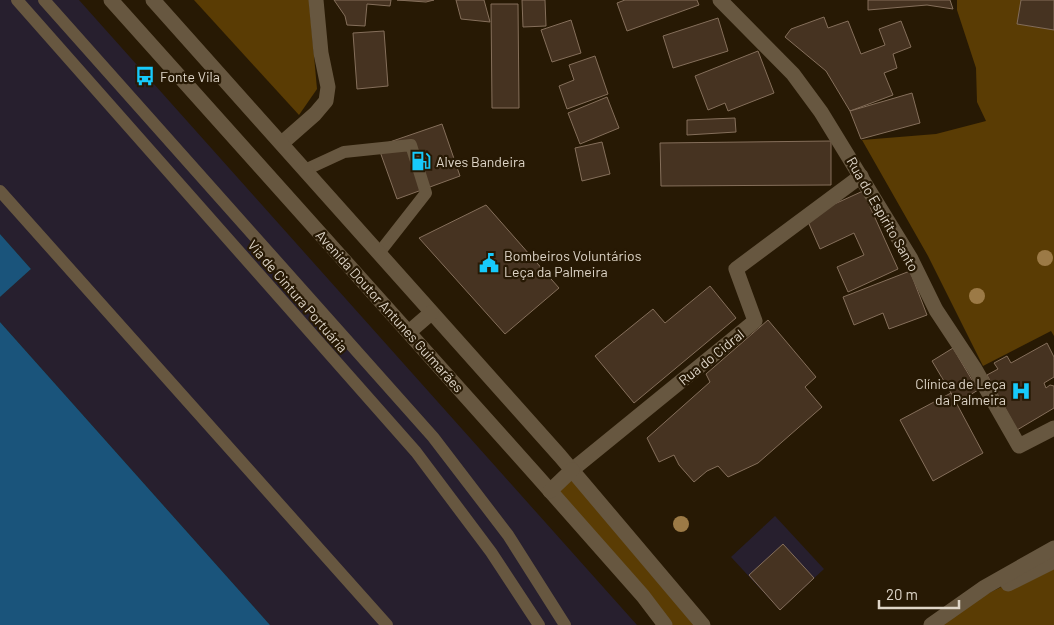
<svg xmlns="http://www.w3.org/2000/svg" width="1054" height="625" viewBox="0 0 1054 625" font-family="Barlow,sans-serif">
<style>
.industrial{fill:#271f2e}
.green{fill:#5a3c04}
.water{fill:#1a547b}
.building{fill:#463321;stroke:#856f5b}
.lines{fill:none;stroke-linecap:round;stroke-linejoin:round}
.lane{stroke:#675740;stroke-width:12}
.street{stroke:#675740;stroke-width:15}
.secondary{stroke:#675740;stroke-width:15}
.tree{fill:#9c7a46}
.labels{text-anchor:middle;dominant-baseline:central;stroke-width:4.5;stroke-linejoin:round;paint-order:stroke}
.poi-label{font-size:14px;fill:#ded5c8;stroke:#271904;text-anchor:start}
.street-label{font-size:14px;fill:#ded5c8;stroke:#271904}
</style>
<rect width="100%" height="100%" fill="#271904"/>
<g class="industrial">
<polygon points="0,0 79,0 637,625 270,625 0,322 0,297 31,269 0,234"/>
<polygon points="775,516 824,569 780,610 731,557"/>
</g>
<g class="green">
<polygon points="194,0 309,0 317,89 299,115"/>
<polygon points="957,0 1021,0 1017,24 1054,30 1054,336 1051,331 983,366 928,256 862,140 936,134 986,121 977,102 976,68 957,10"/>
<polygon points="572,470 703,625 665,625 550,491"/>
<polygon points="1054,561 1054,625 931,625 948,613"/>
</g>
<g class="water">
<polygon points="0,234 31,269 0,297"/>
<polygon points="0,322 270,625 0,625"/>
</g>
<g class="building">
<polygon points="334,0 391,0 390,6 367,4 365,26 347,25 345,16"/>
<polygon points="397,0 434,0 426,2"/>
<polygon points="456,0 484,0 490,22 461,19"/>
<polygon points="522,0 545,0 546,26 523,27"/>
<polygon points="625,0 697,0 699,5 627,31 617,3"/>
<polygon points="868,0 950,0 953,9 927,5 868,10"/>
<polygon points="1021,0 1054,0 1054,30 1017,24"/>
<polygon points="491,4 518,4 519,108 492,108"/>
<polygon points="824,17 828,28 848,21 861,54 885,45 879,29 901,21 911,47 893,54 897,68 884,73 893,95 850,111 826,71 785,37 791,29"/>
<polygon points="718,18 728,51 673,68 663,36"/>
<polygon points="571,20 581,53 552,62 541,30"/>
<polygon points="384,31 388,86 357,89 353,33"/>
<polygon points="758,51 774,93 728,111 725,103 708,110 695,76"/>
<polygon points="595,56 608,94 567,109 559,86 574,80 569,65"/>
<polygon points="912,93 920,123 861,139 850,111"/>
<polygon points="607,97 619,128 580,144 568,113"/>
<polygon points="735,118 736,132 687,135 687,120"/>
<polygon points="442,124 460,176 397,199 378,146"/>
<polygon points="831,141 831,185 661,186 660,143"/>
<polygon points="602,142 610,174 582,181 575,148"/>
<polygon points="863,191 898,269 848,292 837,267 864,255 854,233 820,249 806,217"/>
<polygon points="486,205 559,288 505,334 419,238"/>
<polygon points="910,271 927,315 889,329 883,313 854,325 843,297"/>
<polygon points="710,286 736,318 634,403 595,356 653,309 665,323"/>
<polygon points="768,320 816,377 805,387 822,407 758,463 728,477 718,466 707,471 694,482 679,465 674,455 659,462 647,438 710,382 706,374"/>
<polygon points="1047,343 1054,357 1054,377 1044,383 1046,388 1050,385 1054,386 1054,408 1017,430 987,375 998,369 994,363 1007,356 1011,363"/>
<polygon points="953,348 978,390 957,403 932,361"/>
<polygon points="951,393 983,453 933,481 900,420"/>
<polygon points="783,544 814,578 780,610 749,575"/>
</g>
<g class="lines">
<g class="lane">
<polyline points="17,0 416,452 491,552 539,625"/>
<polyline points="44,0 433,437 508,535 565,625"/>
<polyline points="305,170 344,152 411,145 426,193 379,253"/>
<polyline points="0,191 387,625"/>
</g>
<g class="street">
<polyline points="720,0 793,74 821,112 911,259 936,310 975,369 1019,446 1054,428"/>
<polyline points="282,143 315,114 326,101 328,87 321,53 316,0"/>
<polyline points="572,470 755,321 736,269 861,176"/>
</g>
<g class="secondary">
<polyline points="111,0 537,476 643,596 665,625"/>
<polyline points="153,0 560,456 703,625"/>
<polyline points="409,332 431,313"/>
<polyline points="550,491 572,470"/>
<polyline points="1008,584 1054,561"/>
<polyline points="931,625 985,587 1054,548"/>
</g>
</g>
<g class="tree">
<circle cx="1045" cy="258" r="8"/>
<circle cx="977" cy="296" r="8"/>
<circle cx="681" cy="524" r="8"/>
</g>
<defs>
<symbol id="bus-bare" viewBox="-9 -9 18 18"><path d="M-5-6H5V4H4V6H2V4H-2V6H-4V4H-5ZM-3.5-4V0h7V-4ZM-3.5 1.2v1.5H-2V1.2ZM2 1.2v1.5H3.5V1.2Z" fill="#17cafb" stroke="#271904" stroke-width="2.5" paint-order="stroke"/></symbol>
<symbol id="fuel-bare" viewBox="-9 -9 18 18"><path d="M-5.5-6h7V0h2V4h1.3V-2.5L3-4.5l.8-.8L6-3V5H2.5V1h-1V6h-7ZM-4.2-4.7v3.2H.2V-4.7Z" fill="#17cafb" stroke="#271904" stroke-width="2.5" paint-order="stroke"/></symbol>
<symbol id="civic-bare" viewBox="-9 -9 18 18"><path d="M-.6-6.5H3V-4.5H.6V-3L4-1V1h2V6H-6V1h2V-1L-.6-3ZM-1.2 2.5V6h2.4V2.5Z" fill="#17cafb" stroke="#271904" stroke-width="2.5" paint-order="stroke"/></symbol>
<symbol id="hospital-bare" viewBox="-9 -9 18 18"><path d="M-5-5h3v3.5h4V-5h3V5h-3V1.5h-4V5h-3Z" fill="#17cafb" stroke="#271904" stroke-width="2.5" paint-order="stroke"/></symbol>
</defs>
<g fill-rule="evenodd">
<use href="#bus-bare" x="131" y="62" width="28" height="28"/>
<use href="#fuel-bare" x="407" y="147" width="28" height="28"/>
<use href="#civic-bare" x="475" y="249" width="28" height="28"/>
<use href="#hospital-bare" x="1007" y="377" width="28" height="28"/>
</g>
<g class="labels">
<g class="poi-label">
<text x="160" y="76">Fonte Vila</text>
<text x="436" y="161">Alves Bandeira</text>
<text x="504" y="255">Bombeiros Voluntários<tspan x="504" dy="16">Leça da Palmeira</tspan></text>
<text x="1006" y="383" text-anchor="end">Clínica de Leça<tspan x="1006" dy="16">da Palmeira</tspan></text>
</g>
<g class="street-label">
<text transform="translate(883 214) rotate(60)">Rua do Espírito Santo</text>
<text transform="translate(298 296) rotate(49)">Via de Cintura Portuária</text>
<text transform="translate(390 311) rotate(48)">Avenida Doutor Antunes Guimarães</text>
<text transform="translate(711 357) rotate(-39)">Rua do Cidral</text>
</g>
</g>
<path d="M879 600v8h80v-8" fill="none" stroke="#ded5c8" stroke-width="2.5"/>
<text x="886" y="600" font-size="15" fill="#ded5c8" stroke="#271904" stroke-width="4" paint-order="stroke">20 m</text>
</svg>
